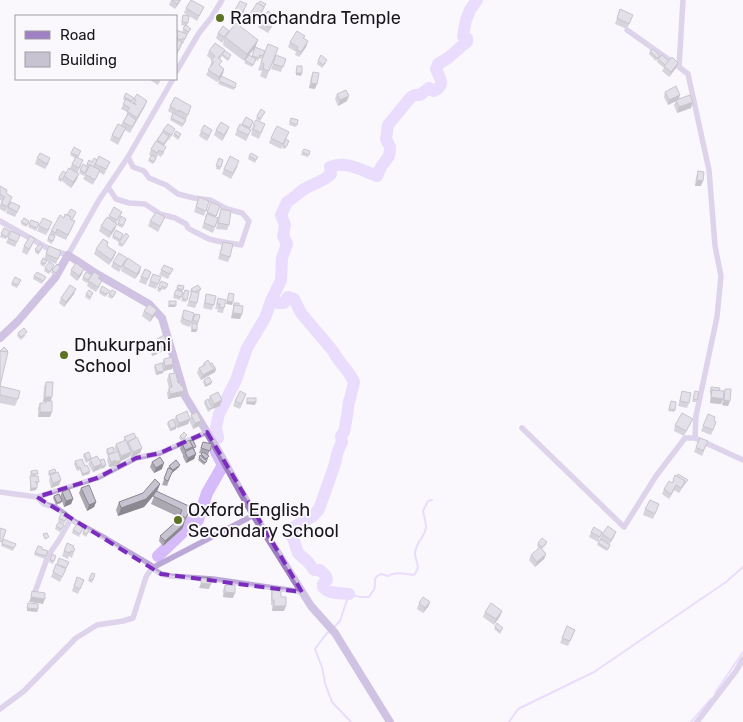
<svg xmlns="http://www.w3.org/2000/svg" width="743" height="722" viewBox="0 0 743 722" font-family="Rubik,sans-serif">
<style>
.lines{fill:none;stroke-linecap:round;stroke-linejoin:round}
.stream{stroke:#d6bbfb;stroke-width:2}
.river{stroke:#d6bbfb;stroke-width:12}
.street{stroke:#bba8d6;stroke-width:5.5}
.secondary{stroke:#9e80c3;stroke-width:8}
.wall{fill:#aca8b3}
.shaded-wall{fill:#8c8892}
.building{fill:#c8c3d0;stroke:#8c8892}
.marked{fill:none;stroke:#7b2cbf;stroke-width:4;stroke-dasharray:10 6;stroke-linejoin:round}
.poi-dot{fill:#5c7324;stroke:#faf7fd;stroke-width:2}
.labels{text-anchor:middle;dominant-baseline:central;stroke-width:4;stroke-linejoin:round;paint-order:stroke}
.poi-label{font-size:18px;fill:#18161b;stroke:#faf7fd;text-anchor:start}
</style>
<rect width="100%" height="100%" fill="#faf7fd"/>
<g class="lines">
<g class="stream">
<path d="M 333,628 L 340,621 L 349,594 L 360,597 L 369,597 C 371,594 372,592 374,590 C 377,583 371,578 381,574 L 388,576 C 395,571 406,574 414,575 C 422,565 415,563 415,553 C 416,541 425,538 426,527 C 426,522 424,516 423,511 L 428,501 L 432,500"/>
<polyline points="329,631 323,638 315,649 322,667 325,683 332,702 351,722"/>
<polyline points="715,693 743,652"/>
<polyline points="509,722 518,709 594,672 726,582 743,567"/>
<polyline points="691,722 711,699"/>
</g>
<g class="river">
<path d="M 390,147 L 386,139 L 388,125 L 411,97 L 415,95 L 420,95 L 429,88 L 434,91 C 446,85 440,79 436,69 L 438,64 L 448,58 L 463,45 L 467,42 L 467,38 L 463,36 L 466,20 L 470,10 L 477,0"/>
<path d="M 271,301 L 281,280 L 282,258 L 287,244 L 283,236 L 285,225 L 281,215 L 287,202 C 294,198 299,192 306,188 C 315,183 324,181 331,174 L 330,167 C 345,160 363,171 377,176 L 381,167 L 389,156 L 390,151"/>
<path d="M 218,438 L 216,427 L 219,414 L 236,380 L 247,348 L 265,318 L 271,301 L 278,303 L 284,303 L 288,297 L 294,299 L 301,313 L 333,351 C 338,362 349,370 354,382 L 350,399 L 349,401 L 347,416 L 344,432 L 341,436 L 342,442 L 338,451 L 334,467 L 319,509 L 313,516 L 289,530 L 288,533 L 293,538 L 298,553 L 308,562 L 314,570 L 320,570 L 326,576 L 327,580 L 323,584 L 323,587 C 329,594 340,593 349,594"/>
<polyline points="158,556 181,534 185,527 191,522 195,522 198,520 207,493 223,465 216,452"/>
</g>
<g class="street">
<polyline points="683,0 679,67 688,74 709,170 715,246 721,276 717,317 696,416 695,438 743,460"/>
<polyline points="627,30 675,64"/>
<polyline points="176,72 199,33 211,18 222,0"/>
<polyline points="108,187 116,199 129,203 145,204 160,214 175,218 186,224 188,228 193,231 209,239 217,241 241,245 249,221 242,213 227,209 210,200 194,198 178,194 166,185 149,178 144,171 133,167 128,157"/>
<polyline points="0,221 51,250 68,255 99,200 128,157 173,79"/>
<polyline points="522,428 624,527 656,476 685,438 695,438"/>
<polyline points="0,492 37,497 44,504 55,507 65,514 70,519"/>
<polyline points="37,497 97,478 136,458 160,453 207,432"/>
<polyline points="35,592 48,556 59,540 69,522 70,519 105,538 151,565 152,568 254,515"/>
<polyline points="0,709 24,691 76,638 97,625 123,621 133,618 146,577 152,568 161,574 170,576 213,579 302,592"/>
<polyline points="697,722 736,671 743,659"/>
</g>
<polyline class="secondary" points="0,338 18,321 55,278 68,255 97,274 149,304 162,318 185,396 216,447 254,515 311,606 335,633 390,722"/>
</g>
<g class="wall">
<polygon points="171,0 181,0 175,9 169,5"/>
<polygon points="258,4 266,4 262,12 256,23 248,19 250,14"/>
<polygon points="204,7 197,21 189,16 187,26 190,31 187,35 182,31 185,26 181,25 183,15 188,16 184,13 186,8"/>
<polygon points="620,9 631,20 627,29 615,24"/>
<polygon points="235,10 245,10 241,19 233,15"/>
<polygon points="260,19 275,22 268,33 258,27 259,25 258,24"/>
<polygon points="176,30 187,34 183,44 182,44 177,55 176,55"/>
<polygon points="229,31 228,34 258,40 255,48 249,55 252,57 255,47 265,51 262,59 259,58 258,61 256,60 252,67 244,63 247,58 244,61 223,45 224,40 222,43 216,38 218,33"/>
<polygon points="305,36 304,39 308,41 306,47 299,57 295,55 296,52 288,47 290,42"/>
<polygon points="278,48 266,79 260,76 262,71 258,70 261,62"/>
<polygon points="209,51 224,53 230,58 228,61 222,56 220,59 220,66 224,69 221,76 236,83 234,90 218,84 221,76 217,82 206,75 211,66 210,66 212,60 207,56"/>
<polygon points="650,51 660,56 659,58 656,61 649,54"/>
<polygon points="276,55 286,59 281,72 271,69"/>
<polygon points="658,59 678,63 676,68 669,77 662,71 664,68 657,62"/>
<polygon points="318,61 326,63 322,68 317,64"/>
<polygon points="313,72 315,89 309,88 311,77"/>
<polygon points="150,79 161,79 158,85 150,80"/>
<polygon points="665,92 680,95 679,99 691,108 677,113 674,105 676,101 668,105 664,97"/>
<polygon points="337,94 347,101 338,106 335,99"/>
<polygon points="124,97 134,98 132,103 133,103 134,99 145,106 130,133 125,130 118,145 110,140 112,135 121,125 126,117 127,112 121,109 125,101 123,99"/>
<polygon points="170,106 191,106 185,123 182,127 170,120 173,114 168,111"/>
<polygon points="265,112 260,121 256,119 257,116"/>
<polygon points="246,117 252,126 250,129 249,135 246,141 235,135 237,130 242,125"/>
<polygon points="291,118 298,120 296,127 289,125"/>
<polygon points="256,120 265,124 259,139 251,135 252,130 251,130"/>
<polygon points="229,127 227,132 222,141 214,135 216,130"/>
<polygon points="163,130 173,134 169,140 168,140 164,146 164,153 161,157 158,155 153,164 148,161 151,156 149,155 151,149"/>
<polygon points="201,131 210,136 207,141 199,136"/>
<polygon points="289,132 281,149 269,143 271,138"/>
<polygon points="174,134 180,137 178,140 173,136"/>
<polygon points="286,139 289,141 285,149 282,148"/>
<polygon points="304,149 310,151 308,157 301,155"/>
<polygon points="71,153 80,153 78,158 81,166 77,173 77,179 71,188 62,181 62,180 61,182 58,180 59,177 66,173 70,168 75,158 70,155"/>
<polygon points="249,156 257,159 255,163 248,159"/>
<polygon points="37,158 49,163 45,169 35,164"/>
<polygon points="219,158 223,160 220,170 216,169"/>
<polygon points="89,160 92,162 97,160 110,162 104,175 99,172 93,185 83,179 89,168 88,168 84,176 79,173 80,170 86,166"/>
<polygon points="238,166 231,179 222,174 224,169"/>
<polygon points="698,171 701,186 695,186 696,177"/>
<polygon points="0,186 7,190 6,194 11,202 5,212 0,209 0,205 2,201 0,200"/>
<polygon points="199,197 209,201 204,216 194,212"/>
<polygon points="211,202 220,206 216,217 218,218 221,209 229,225 227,230 216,229 218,219 213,233 202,228 206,217 205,217"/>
<polygon points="8,207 18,211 15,217 6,213"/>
<polygon points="122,212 120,217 116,223 115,229 109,238 99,231 101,226 108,218 109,216"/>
<polygon points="75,214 72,220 73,226 66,240 55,235 52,244 47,241 51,231 67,215"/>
<polygon points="165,217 158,232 148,226 150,221"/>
<polygon points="24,218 29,223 26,227 21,224"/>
<polygon points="126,219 122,228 117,225 118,223"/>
<polygon points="31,220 39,223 36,231 28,227"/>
<polygon points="39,226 50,228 46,235 37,231"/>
<polygon points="4,228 10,231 6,239 0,237"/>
<polygon points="11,231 20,235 15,247 6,243"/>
<polygon points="123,234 119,242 112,238 113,235"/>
<polygon points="128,238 122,247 118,245 119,242"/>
<polygon points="108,242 107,245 108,247 116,252 114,257 109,265 94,254 96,249"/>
<polygon points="223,242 230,257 228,262 218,259"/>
<polygon points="33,244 27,255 22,252 24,246"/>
<polygon points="49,246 61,251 56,264 47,261 44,267 40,264 41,262 44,259"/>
<polygon points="35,249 42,249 38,255 35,252"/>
<polygon points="127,258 125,263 140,272 135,279 121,271 123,266 119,272 111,267 113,262"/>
<polygon points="164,265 173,269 168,279 159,275"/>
<polygon points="60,267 55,275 51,273 52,270"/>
<polygon points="45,268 53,268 49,274 44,271"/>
<polygon points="145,269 151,272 146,285 139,282"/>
<polygon points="71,270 82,274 77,281 70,275"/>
<polygon points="153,274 161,277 156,289 148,286"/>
<polygon points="92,275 100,276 99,278 100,286 96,292 87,286 88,282 87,283 82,280 83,277"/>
<polygon points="34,276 46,277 42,284 33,279"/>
<polygon points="15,277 21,280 17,288 11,285"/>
<polygon points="168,284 165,290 162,289 160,292 157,291 158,288"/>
<polygon points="178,285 184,286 182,292 183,292 180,300 173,298"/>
<polygon points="191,289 201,289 200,292 198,293 197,303 195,308 187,306 191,293 190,292"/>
<polygon points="185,290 189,291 186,302 181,301"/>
<polygon points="100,291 108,293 109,293 105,297 99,293"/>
<polygon points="116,292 112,299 108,297 109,294"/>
<polygon points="93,293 90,300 85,297 86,294"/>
<polygon points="74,294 64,307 59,303 61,298"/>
<polygon points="206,294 214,305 212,310 203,308"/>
<polygon points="218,298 224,308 223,313 217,312 218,309 215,309"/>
<polygon points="234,303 240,319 231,318"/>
<polygon points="184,310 192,322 190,327 181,324 182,323 180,322"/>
<polygon points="144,311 155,315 150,322 142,316"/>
<polygon points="195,314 200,315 196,332 191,332 192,323"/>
<polygon points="18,333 26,335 21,340 17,336"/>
<polygon points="157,339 166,349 159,353 158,352 157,354 152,356 150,349 150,346 155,344"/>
<polygon points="164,359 172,369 163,371 163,373 156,375 154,367 155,365 162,363"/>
<polygon points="204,363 215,372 201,380 197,373 199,368 202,367"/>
<polygon points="169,374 178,383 184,391 182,396 168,399 167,393 169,388 167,380"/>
<polygon points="204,380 211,384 205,387 203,382"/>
<polygon points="46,382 51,401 50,417 38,417 38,408 40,403 45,403 45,402 43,402 44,387"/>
<polygon points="0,386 18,399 15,406 0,403"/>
<polygon points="711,387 724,393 725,389 728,406 722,405 723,400 721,404 710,403 711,395 710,395 710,390"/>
<polygon points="682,391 689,403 687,408 678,406"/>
<polygon points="695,391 697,400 696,402 692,402"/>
<polygon points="246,394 240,409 233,406 235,401"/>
<polygon points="210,396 220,406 212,409 211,410 208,412 204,403 205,401 208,400"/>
<polygon points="671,401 675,410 674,412 668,411"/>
<polygon points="708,414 714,421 716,422 711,435 701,431"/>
<polygon points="191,415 201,421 199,426 193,429 189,420 188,424 177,428 176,427 176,429 170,431 167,424 168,422 174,420 176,416 190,419"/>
<polygon points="693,419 684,436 674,431 675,425"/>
<polygon points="180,436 186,438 182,442 179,438"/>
<polygon points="124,437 136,438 142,448 140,453 131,458 130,455 129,457 121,461 119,465 114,467 114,466 109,467 107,460 108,456 106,452 107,449 114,452 114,453 116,452 114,449 116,444 124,441"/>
<polygon points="190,441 195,450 194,450 196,454 194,459 186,463 183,457 183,455 180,449 182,443"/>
<polygon points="708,441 702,456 694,452 696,447"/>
<polygon points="203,442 212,444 208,455 208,459 204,465 198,460 202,454 199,453"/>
<polygon points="84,454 91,458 100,460 105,467 101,469 100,468 100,469 93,472 88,464 90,461 86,463 83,456"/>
<polygon points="75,461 85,466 90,471 89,474 82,476 80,470 77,471 74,464"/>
<polygon points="152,462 162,469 154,473 150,467"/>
<polygon points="169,466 179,467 172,473 172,472 167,486 162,485"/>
<polygon points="31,471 37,476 38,485 37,485 36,490 30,491 30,479"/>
<polygon points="49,471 56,473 59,485 51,488 49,480 50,477 48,474"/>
<polygon points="673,480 688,480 679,493 674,490 669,499 662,494 664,489 672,483"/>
<polygon points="160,484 157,491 188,515 182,529 163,546 159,541 160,536 178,520 179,517 151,504 155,494 144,507 118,516 116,510 119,502 143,493"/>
<polygon points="81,488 96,502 94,507 87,511 79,493"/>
<polygon points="62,492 73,499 71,504 64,507 62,501 61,503 56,505 53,498 54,496 60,497"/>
<polygon points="645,509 657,509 653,519 643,515"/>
<polygon points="68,515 64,524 58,521 59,518"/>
<polygon points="56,526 63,527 60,532 55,529"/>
<polygon points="83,528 79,537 72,533 73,530"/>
<polygon points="89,530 86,537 82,534 83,532"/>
<polygon points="591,532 600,537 598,542 589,537"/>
<polygon points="602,534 614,537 609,544 609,547 607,551 597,545"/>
<polygon points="3,539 14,548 13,551 1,546"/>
<polygon points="547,542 546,545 542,549 546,554 544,559 535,567 529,560 531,555 539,548 537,546 538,543"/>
<polygon points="38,546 42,549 48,551 45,559 34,555"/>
<polygon points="73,548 75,549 72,558 69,556 68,559 62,556 64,551"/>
<polygon points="52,554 56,556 53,564 49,562"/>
<polygon points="69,562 60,582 51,577 53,572"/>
<polygon points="92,573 95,574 92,583 88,581"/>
<polygon points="77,577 84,580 78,594 72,591"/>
<polygon points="225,585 233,598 223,597 223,590"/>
<polygon points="272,588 281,597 284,611 272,611 272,605 271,605 271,593"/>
<polygon points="430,602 428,607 423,613 417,609 419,603"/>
<polygon points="502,611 500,616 494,625 483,617 485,612"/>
<polygon points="567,626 575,630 568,646 560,643"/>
<polygon points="495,627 503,628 500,634 494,629"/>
</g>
<g class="shaded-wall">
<polygon points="180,0 181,0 180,1 175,9 177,4"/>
<polygon points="266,4 262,12 256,23 258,18"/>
<polygon points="258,40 255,48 244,61 247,54"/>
<polygon points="308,41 306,47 299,57 301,52"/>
<polygon points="678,63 676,68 669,77 671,72"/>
<polygon points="224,69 223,74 217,82 219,77"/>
<polygon points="296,73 302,73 301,76 296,75"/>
<polygon points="311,83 317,84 315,89 309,88"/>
<polygon points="680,95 678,100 668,105 669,100"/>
<polygon points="349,96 347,101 338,106 340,100"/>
<polygon points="147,101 145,106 135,123 137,118"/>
<polygon points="693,102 691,108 677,113 679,107"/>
<polygon points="229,127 227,132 222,141 224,135"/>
<polygon points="79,174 77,179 71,188 73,182"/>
<polygon points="697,180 703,181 701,186 695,186"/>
<polygon points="117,224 115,229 109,238 111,232"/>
<polygon points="116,252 114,257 109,265 111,260"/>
<polygon points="141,267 140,272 135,279 137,274"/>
<polygon points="84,269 82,274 77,281 79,276"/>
<polygon points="76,289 74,294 64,307 66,302"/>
<polygon points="227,301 233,302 232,305 226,304"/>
<polygon points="169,305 176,305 175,307 168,307"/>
<polygon points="157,310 155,315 150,322 152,316"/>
<polygon points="233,313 242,314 240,319 231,318"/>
<polygon points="192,329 197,330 196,332 191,332"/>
<polygon points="168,344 166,349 159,353 161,348"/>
<polygon points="158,351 157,354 152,356 153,353"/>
<polygon points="173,364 172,369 164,371 165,366"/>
<polygon points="214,369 216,369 215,372 201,380 203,375"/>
<polygon points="164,371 163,373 156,375 157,372"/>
<polygon points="212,382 211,384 205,387 206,385"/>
<polygon points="184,391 182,396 168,399 170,394"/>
<polygon points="45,397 52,397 50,403 46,401 45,402 43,402"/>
<polygon points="711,397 723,399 721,404 710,403"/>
<polygon points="222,400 220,406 212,409 214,404"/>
<polygon points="724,400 730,401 728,406 722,405"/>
<polygon points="247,402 256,402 255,405 246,404"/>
<polygon points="40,412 52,412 50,417 38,417"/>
<polygon points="190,419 188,424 177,428 179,423"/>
<polygon points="201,421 199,426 193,429 195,423"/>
<polygon points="176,426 176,429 170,431 171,429"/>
<polygon points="142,448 140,453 131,458 133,452"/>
<polygon points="131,452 129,457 121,461 119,465 114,467 116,462 120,461 121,456"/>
<polygon points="196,454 194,459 186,463 188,458"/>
<polygon points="116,460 114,466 109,467 111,462"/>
<polygon points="164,463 162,469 154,473 156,468"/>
<polygon points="102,464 100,469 93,472 94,467"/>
<polygon points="106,465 105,467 101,469 102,466"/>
<polygon points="180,465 179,467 172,473 173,470"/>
<polygon points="90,471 89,474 82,476 83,474"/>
<polygon points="61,480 59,485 51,488 53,483"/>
<polygon points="160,484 157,491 144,507 118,516 121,508"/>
<polygon points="676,485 674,490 669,499 671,494"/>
<polygon points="31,488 37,488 36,490 30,491"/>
<polygon points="73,499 71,504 64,507 66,501"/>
<polygon points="96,502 94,507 87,511 89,505"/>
<polygon points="191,507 182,529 163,546 165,541 184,524"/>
<polygon points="616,532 614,537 609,545 611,540"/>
<polygon points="546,554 544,559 535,567 537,562"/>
<polygon points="201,583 211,584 209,589 199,588"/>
<polygon points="225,592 235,593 233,598 223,597"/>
<polygon points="31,597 45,599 43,604 29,602"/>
<polygon points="430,602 428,607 423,613 425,608"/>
<polygon points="274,606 286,606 284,611 272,611"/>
<polygon points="27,608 38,609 37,612 27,611"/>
<polygon points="502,611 500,616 494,625 496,619"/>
</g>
<g class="building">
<polygon points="172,0 180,0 177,4"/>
<polygon points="191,0 204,7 199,16 186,8"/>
<polygon points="240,1 247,4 242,13 235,10"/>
<polygon points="260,1 266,4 264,7 258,4"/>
<polygon points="257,3 264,7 258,18 250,14"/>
<polygon points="620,9 633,15 629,24 617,18"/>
<polygon points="268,11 277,17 270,28 260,22 261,20 260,19 261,16 264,17"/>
<polygon points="183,15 189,16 188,23 182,22"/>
<polygon points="236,23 258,40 247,54 225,37"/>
<polygon points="186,25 191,29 188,32 183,28"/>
<polygon points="223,26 229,31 224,37 218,33"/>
<polygon points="176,30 187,34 185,39 183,38 182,40 176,38"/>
<polygon points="297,31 305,36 303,38 308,41 301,52 297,50 298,47 290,42"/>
<polygon points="176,39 182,42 179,50 176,49"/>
<polygon points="215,43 225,50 218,58 222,61 219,65 224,69 219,77 208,70 214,62 211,60 215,56 209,51"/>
<polygon points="268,44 278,48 269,71 263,69 264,64 261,62"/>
<polygon points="255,47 265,51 263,56 260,55 259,58 252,56"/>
<polygon points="653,49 660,56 657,58 650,51"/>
<polygon points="225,51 231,55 228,59 222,54"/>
<polygon points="249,55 256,59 253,65 245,60"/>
<polygon points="276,55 286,59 283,67 273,64"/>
<polygon points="321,55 327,60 323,65 318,61"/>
<polygon points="662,55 669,61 665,65 658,59"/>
<polygon points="672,57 678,63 671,72 664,66"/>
<polygon points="297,66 302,66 302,73 296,73"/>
<polygon points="313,72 319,73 317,84 311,83"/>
<polygon points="221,76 236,83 235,88 219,81"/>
<polygon points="676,86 680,95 669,100 665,92"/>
<polygon points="346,90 349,96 340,100 337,94"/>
<polygon points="126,93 134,98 132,101 124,97"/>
<polygon points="137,94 147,101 137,118 127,111 130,108 123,104 126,99 136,105 136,104 134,103 136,100 134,99"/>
<polygon points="690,95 693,102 679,107 676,100"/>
<polygon points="175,97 191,106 188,115 179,110 179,112 170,106"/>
<polygon points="261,109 265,112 260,119 257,116"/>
<polygon points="173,113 186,120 183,124 171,118"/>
<polygon points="128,114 136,120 132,127 123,122"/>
<polygon points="246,117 253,121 250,128 242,124"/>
<polygon points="291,118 298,120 297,125 290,122"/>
<polygon points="256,120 265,124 261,133 253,129 255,125 253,124"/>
<polygon points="221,122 229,127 224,135 216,130"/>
<polygon points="118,124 126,128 119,139 112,135"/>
<polygon points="168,124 175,129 171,135 163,130"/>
<polygon points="240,124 251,130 248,135 237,130"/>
<polygon points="204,125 212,130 209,136 201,131"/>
<polygon points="277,126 289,132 283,144 271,138"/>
<polygon points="176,131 181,134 179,137 174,134"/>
<polygon points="163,132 169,136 164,144 157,140"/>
<polygon points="286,139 289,141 286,147 283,145"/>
<polygon points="156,141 166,147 163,152 159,150 157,153 151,149"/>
<polygon points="74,147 81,151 78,156 71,153"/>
<polygon points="304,149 310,151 309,155 302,152"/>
<polygon points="40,153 50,158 47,164 37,158"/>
<polygon points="251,153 258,157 256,160 249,156"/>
<polygon points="152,155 156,158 154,162 149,159"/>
<polygon points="99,156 110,162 106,169 95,164"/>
<polygon points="230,156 239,161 233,173 224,169"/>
<polygon points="76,157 83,160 79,168 72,164"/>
<polygon points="94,158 97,160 94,167 87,164 89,160 92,162"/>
<polygon points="219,158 223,160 221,167 216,166"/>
<polygon points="83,164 88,167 85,173 80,170"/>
<polygon points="90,165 100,170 95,180 85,174"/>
<polygon points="69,168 79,174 73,182 64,176"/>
<polygon points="63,171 66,173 62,180 59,177"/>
<polygon points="698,171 704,172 703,181 697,180"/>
<polygon points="0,186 7,190 6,193 12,197 7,207 1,203 5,197 0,194"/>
<polygon points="199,197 209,201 206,211 196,207"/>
<polygon points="11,202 20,206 17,212 8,207"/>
<polygon points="211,202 220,206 216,216 207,212"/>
<polygon points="114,207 122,212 117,220 109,216"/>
<polygon points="71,209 76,212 72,220 70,218 71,217 67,215"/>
<polygon points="221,209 231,211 229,225 218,223"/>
<polygon points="156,212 165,217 160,226 150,221"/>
<polygon points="65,214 71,217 70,219 75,221 68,235 57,229 56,233 51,231 60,215 64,218"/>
<polygon points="207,214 218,218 215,227 204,223"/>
<polygon points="121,216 126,219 123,226 118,223"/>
<polygon points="107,217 117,224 111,232 101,226"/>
<polygon points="24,218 29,221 27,225 21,222"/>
<polygon points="43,218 52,222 48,230 39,226"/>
<polygon points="31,220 39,223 37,228 29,225"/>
<polygon points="4,228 10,231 7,237 1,234"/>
<polygon points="116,230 123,234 120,240 113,235"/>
<polygon points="11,231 20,235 17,242 8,238"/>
<polygon points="126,233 129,236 123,245 119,242"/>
<polygon points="50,234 55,236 53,241 48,239"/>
<polygon points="30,236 35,239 29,249 24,246"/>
<polygon points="103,239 108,242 107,245 108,246 108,247 116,252 111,260 96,249"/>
<polygon points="223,242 233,244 230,257 220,254"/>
<polygon points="40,244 43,246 39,252 35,249"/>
<polygon points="49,246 61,251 58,259 46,254"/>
<polygon points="119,253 127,258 121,267 113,262"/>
<polygon points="43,258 47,261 45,264 41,262"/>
<polygon points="128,258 141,267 137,274 123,266"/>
<polygon points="49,262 54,265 50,272 45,268"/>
<polygon points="76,263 84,269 79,276 71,270"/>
<polygon points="57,264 60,267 56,273 52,270"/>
<polygon points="164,265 173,269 170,274 161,270"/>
<polygon points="145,269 151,272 148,279 141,277"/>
<polygon points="37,272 46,277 43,281 34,276"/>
<polygon points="86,272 92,275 88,280 83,277"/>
<polygon points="94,272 100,276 98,278 102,281 98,287 88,281"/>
<polygon points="153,274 161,277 158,284 150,281"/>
<polygon points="15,277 21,280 18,285 12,283"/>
<polygon points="161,281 168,284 166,288 162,286 161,289 158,288"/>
<polygon points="70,285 76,289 66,302 61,298"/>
<polygon points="178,285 184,286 183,290 177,288"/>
<polygon points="198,285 201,289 195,292 192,291 191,289"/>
<polygon points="102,286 110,291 106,294 100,291"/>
<polygon points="89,290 93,293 90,297 86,294"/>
<polygon points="112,290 116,292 113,297 109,294"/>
<polygon points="176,290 183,292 181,297 174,295"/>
<polygon points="185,290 189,291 187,300 182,298"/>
<polygon points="192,291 199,293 197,303 189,301"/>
<polygon points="229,293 234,294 233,302 227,301"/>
<polygon points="206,294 216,296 214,305 205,303"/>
<polygon points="218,298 226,300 224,308 219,307 220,304 217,304"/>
<rect x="169" y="301" width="7" height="4"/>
<polygon points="234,303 239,303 239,306 234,305 234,307"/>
<polygon points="149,304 157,310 152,316 144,311"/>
<polygon points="234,305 243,306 242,314 233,313"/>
<polygon points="184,310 194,313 192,322 183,319 184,318 182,317"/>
<polygon points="195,314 200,315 198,322 193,320"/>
<polygon points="192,323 197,324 197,330 192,329"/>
<polygon points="24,328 27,332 21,337 18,333"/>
<polygon points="164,335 168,344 161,348 157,339"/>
<polygon points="155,344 158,351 153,353 150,346"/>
<polygon points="4,347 8,351 7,352 0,351"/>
<polygon points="0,351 8,352 0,386"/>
<polygon points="172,357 173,364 165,366 164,359"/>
<polygon points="208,360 214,369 203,375 199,368 205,365 204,363"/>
<polygon points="162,363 164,371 157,372 155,365"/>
<polygon points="212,363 216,369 213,371 214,369 210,364"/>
<polygon points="176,373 178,383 180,383 181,386 183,386 184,391 170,394 169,388 172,387 169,374"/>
<polygon points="209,377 212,382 206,385 204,380"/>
<polygon points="46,382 53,382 52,397 45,397"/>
<polygon points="0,386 20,391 18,399 0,395"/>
<polygon points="711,387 720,388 719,391 712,390 712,392 711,392"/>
<polygon points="725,389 731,389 730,401 724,400"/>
<polygon points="712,390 724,391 723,399 711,397"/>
<polygon points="240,391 246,394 241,404 235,401"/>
<polygon points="682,391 691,393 689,403 680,401"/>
<polygon points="695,391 699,392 697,400 693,399"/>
<polygon points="218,392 222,400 214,404 210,396"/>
<rect x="247" y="398" width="9" height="4"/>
<polygon points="208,399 212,408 209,409 205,401"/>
<polygon points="46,401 52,401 52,412 40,412 40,403 46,403"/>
<polygon points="671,401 676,402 675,410 669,409"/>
<polygon points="187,411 190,419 179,423 176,416"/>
<polygon points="197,412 201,421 195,423 191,415"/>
<polygon points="682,413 693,419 686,431 675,425"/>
<polygon points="708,414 715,417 714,421 716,422 713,430 703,426"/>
<polygon points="173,419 176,426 171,429 168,422"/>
<polygon points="184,432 187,435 183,439 180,436"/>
<polygon points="134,433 136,438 127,442 124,437"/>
<polygon points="137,437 142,448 133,452 128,442"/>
<polygon points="700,438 708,441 703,451 696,447"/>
<polygon points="126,440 131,452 121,456 116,444"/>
<polygon points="190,440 193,447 185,450 182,443"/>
<polygon points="193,440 196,447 192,448 193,447 190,441"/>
<polygon points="203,442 212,444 210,451 201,448"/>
<polygon points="113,447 114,452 109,454 107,449"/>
<polygon points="193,448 196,454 188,458 185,452"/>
<polygon points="118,451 121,460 116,462 116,460 111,462 108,455"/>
<polygon points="89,452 91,458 87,460 84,454"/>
<polygon points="203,452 209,456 206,459 201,454"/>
<polygon points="200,455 207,461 205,463 199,458"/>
<polygon points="97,456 102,464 94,467 90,459"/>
<polygon points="160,457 164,463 156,468 152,462"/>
<polygon points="82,459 85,466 87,465 90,471 83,474 80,467 78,468 75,461"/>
<polygon points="104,459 106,465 102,466 100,460"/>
<polygon points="176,460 180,465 173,470 169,466"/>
<polygon points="168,468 173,470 168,481 164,479"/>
<polygon points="55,469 56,472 50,474 49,471"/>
<polygon points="37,470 38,474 31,474 31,471"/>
<polygon points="58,472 61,480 53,483 50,475"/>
<polygon points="678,474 688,480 685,483 684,483 685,481 676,476"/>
<polygon points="675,475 685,481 681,488 676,485 671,494 664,489 669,481 672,483 674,481 673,480"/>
<polygon points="30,476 38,476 39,482 35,482 37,483 37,488 31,488"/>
<polygon points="155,479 160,484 146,499 121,508 119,502 143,493"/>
<polygon points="89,485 96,502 89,505 81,488"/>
<polygon points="69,489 73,499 66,501 62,492"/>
<polygon points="156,491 191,507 186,518 180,515 182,510 153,496"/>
<polygon points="59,494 62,501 57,503 54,496"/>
<polygon points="650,500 659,504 655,514 645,509"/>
<polygon points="62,512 68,515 65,521 59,518"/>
<polygon points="179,519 184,524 165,541 160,536"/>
<polygon points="59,522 64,525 61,529 56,526"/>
<polygon points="77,524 83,528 80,534 73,530"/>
<polygon points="608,526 616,532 611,540 602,534"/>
<polygon points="594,527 602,532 600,537 591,532"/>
<polygon points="0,528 6,530 2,542 0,541"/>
<polygon points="85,528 89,530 87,534 83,532"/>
<polygon points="47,533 49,537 45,539 43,534"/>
<polygon points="542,538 547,542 542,547 538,543"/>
<polygon points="3,539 16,544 14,548 2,544"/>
<polygon points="601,539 610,545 608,549 598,543"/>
<polygon points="67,543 74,546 73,548 75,549 73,552 71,551 70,553 64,551"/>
<polygon points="38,546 42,547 42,549 48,551 46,556 35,553"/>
<polygon points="540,547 546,554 537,562 531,555"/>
<polygon points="52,554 56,556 54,561 50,560"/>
<polygon points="59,558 69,562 66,568 57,564"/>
<polygon points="56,564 66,569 62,577 53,572"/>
<polygon points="92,573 95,574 93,580 89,579"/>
<polygon points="77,577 84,580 80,589 74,586"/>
<polygon points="201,577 211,578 211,584 201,583"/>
<polygon points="225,585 235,585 235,593 225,592"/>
<polygon points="272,588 281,588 281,597 286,597 286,606 274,606 274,600 272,600"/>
<polygon points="32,591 45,593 45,599 31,597"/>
<polygon points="423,597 430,602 425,608 419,603"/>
<polygon points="28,603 38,604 38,609 27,608"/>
<polygon points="491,603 502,611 496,619 485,612"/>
<polygon points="497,623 503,628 500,631 495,627"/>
<polygon points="567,626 575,630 570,641 562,638"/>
</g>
<path d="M0 0H743V722H0ZM 207,432 L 302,592 L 161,574 L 37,497 L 97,478 L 136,458 L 160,453 Z" fill="#faf7fd" fill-opacity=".55" fill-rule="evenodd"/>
<path class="marked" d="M 207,432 L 302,592 L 161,574 L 37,497 L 97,478 L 136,458 L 160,453 Z"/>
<g class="poi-dot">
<circle cx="220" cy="18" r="5"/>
<circle cx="64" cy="355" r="5"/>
<circle cx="178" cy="520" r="5"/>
</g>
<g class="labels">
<g class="poi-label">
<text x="230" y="18">Ramchandra Temple</text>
<text x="74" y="345">Dhukurpani<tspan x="74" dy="21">School</tspan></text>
<text x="188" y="510">Oxford English<tspan x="188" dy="21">Secondary School</tspan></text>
</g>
</g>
<rect x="15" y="15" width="162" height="65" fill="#faf7fd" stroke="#a09da3"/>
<rect x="25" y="31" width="25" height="8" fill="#9e80c3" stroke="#a09da3"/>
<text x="60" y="40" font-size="15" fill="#18161b">Road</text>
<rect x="25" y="52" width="25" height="15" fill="#c8c3d0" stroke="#a09da3"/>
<text x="60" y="65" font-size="15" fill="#18161b">Building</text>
</svg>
